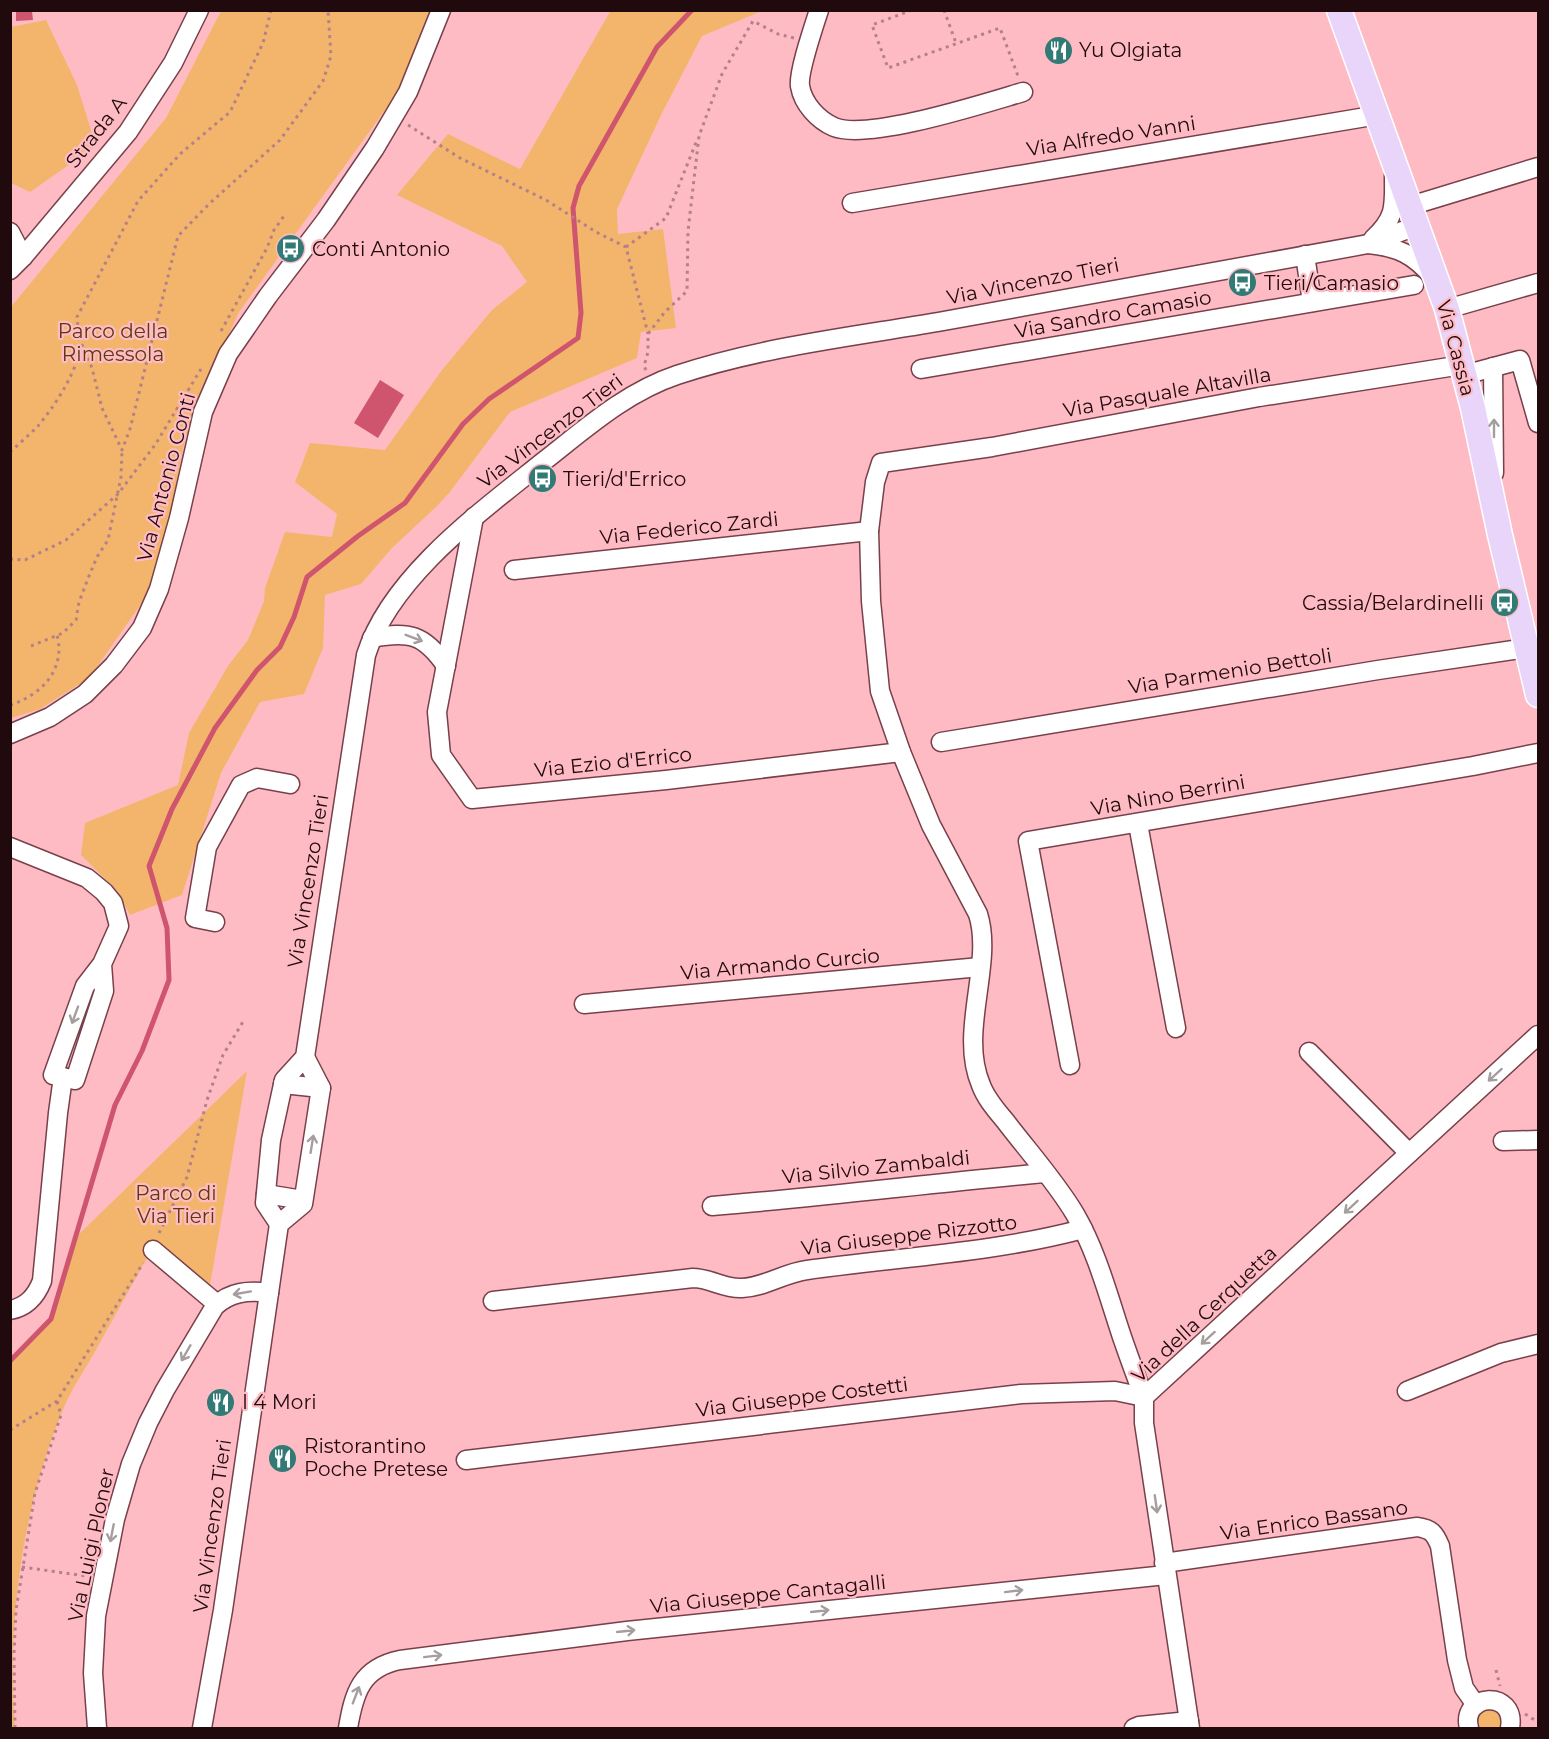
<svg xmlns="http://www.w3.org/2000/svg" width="1549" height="1739" viewBox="0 0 1549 1739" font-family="Montserrat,sans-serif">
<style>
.green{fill:#f3b56b}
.water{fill:#cf546e}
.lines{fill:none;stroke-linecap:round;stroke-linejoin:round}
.stream{stroke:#cf546e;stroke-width:5}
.minor-casing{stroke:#78404a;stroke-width:21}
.major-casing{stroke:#fff;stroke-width:27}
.path{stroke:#b58188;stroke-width:3;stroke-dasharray:3 4.5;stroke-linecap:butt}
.minor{stroke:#fff;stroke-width:18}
.major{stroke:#e9d4fa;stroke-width:24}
.oneway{stroke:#a69d9f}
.labels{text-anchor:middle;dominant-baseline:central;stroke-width:4.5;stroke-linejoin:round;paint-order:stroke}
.poi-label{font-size:20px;fill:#210a0e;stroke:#febbc4;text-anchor:start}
.street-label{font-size:20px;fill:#210a0e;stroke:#febbc4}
.park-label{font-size:20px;fill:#5b3a0c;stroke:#febbc4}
</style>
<rect width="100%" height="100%" fill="#febbc4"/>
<g class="green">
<polygon points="611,10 762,11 702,36 662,113 617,209 618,234 663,229 676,328 641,332 637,358 510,412 449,493 437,506 392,548 361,584 325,595 323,648 304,694 260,702 221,773 182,895 130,915 118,892 81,855 85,823 178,785 189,733 228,666 248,640 264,601 265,588 285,532 332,537 337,514 295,482 310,443 385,450 442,370 492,310 527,282 502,246 397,195 448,134 520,169"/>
<polygon points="221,11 435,11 398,92 239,312 197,404 183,448 158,580 89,678 40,709 11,718 11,307 166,118"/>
<polygon points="46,20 77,85 96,146 30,192 11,183 11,27"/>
<path d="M 247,1071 L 210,1285 L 153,1247 C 133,1283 113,1319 93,1355 C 83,1372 72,1389 64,1407 C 22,1508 7,1619 15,1728 L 10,1728 L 10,1361 L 51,1319 L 74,1239 Z"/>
<path d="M 1492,1709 L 1501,1716 L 1502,1721 L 1499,1728 L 1479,1728 C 1473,1716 1481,1711 1492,1709 Z"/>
</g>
<g class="water">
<polygon points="16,11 32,11 33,20 16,21"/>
<polygon points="380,380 404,395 378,438 354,423"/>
</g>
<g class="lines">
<polyline class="stream" points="10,1361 51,1319 115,1105 142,1051 169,980 167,928 149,866 172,809 215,728 257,670 280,647 294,617 307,577 358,536 405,503 463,424 489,399 578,338 581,313 573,208 579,186 657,47 692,10"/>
<defs>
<g id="minor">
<path d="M 819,10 C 814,26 798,72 800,86 C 803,104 818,120 834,127 C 868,141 985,103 1023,92"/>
<polyline points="852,203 1378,115"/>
<polyline points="1410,206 1538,167"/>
<polyline points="10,232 23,257"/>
<path d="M 1373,239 C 1397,217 1394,205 1394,175"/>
<path d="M 1368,244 C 1398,247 1413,254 1433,277"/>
<polyline points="1305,255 1312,302"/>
<polyline points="10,270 23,257 128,132 173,63 199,10"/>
<polyline points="1447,309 1538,283"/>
<polyline points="1493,367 1494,473"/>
<polyline points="921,369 1414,285"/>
<polyline points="1464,375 1520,360 1538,423"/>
<polyline points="474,517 437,712 441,755 472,799 666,780 901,752"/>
<polyline points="514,570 869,531"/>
<path d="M 372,638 C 409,631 424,634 446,666"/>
<polyline points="10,734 50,717 85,694 114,665 142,628 159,589 179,518 203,412 228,354 268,296 326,220 375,148 408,92 441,10"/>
<polyline points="941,742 1378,670 1527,648"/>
<polyline points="1138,824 1176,1028"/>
<polyline points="10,847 87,878 104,892 113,903 119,926 102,964 85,986 53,1075 75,1080 104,991 102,964"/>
<polyline points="215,922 195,918 207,847 241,785 257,778 290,784"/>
<polyline points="584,1004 980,967"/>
<polyline points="1309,1052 1409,1153"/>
<polyline points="1070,1065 1028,841 1473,766 1538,753"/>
<polyline points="283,1084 321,1088"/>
<polyline points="1503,1141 1538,1140"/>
<polyline points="266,1194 303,1200"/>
<path d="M 712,1206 C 823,1197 934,1183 1045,1173"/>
<path d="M 279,1224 L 265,1203 L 271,1140 L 284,1080 L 305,1057 L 366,655 C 391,576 482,511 544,461 C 585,429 626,392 677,375 C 762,347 850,337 938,322 C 1081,297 1224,269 1368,244 L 1416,226"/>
<polyline points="153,1250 217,1304"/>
<path d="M 493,1301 L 693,1278 C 710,1278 724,1289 742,1288 C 765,1287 784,1273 807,1270 C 899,1257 993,1253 1083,1229"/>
<path d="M 10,1310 C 27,1307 36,1296 42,1281 L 58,1113 L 63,1077"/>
<polyline points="1407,1391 1501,1353 1538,1344"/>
<path d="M 1144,1397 C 1136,1377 1129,1357 1122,1337 C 1108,1295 1097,1252 1075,1214 C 1056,1182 1029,1152 1006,1122 C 997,1111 986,1099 981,1085 C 958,1032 994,964 978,914 L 931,825 L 901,752 L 880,691 L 871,601 L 869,531 L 875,482 L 881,463 L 992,447 L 1259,397 L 1462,365"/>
<polyline points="466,1460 1021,1394 1115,1391 1144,1397"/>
<path d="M 1164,1563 L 1417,1527 C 1432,1529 1435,1534 1440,1546 L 1457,1660 L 1464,1688 L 1476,1705"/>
<path d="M 97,1728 L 93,1673 L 96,1616 L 115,1519 L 131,1464 L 148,1423 L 165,1390 L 215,1306 C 230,1292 248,1290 269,1293"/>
<polyline points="202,1728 223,1610 279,1224 303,1204 321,1088 305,1057"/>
<path d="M 348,1728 C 354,1693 361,1668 400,1660 L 627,1631 L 1166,1575"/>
<polyline points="1134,1728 1139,1726 1189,1721"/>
<polyline points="1190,1728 1144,1423 1144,1397 1538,1035"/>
<path d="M 1469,1728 C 1460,1693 1517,1689 1510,1728"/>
</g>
<polyline id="major" points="1339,10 1447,309 1473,408 1500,535 1538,695"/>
</defs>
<use href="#minor" class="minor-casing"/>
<use href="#major" class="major-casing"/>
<g class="path">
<polyline points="271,10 263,43 230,112 180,154 138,201 77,317 79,338 92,368 102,408 122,450 130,429 178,236 208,205 280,140 323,81 331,56 328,10"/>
<polyline points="912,10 872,25 888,68 1000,28 1018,76"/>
<polyline points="944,10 956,43"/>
<polyline points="408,125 460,158 546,200 596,232 626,247 648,334"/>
<polyline points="626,247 666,218 697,140"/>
<polyline points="221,331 267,248 274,230 284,216"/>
<polyline points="646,370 644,366 648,352 648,334 664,313 687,291 688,231 699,136 722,74 753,21 778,34 794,38"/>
<path d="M 10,452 C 19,444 29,435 38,426 C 54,407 81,367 80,342"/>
<polyline points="10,559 25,560 66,540 118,494 155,445 201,369"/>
<polyline points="31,646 63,633 76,620 79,602 89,576 97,557 108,540 121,477 122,450"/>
<path d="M 10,705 C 42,695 66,669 57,635"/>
<polyline points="159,1233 187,1177 207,1100 223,1055 244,1020"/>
<polyline points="10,1430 57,1401 143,1263"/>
<polyline points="22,1567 86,1576"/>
<polyline points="1496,1670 1500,1686"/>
<polyline points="1525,1714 1538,1722"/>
<polyline points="15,1728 14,1654 16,1610 35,1493 61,1415 57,1401"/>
</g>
<use href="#minor" class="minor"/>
<use href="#major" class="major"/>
</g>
<defs><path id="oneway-shaft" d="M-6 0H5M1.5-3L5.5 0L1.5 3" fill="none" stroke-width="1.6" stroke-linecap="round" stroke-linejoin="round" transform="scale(1.5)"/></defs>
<g class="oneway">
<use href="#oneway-shaft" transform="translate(1494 428) rotate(-90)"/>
<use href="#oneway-shaft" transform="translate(414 638) rotate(21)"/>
<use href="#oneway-shaft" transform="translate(75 1015) rotate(110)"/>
<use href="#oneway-shaft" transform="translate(1495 1075) rotate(138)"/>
<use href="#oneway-shaft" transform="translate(312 1144) rotate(-81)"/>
<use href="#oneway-shaft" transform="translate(1351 1207) rotate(137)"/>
<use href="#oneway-shaft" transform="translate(242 1293) rotate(170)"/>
<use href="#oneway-shaft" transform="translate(1208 1338) rotate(138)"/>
<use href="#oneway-shaft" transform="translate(186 1353) rotate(120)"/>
<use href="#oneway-shaft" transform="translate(1156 1504) rotate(82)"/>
<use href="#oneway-shaft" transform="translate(112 1533) rotate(101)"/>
<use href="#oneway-shaft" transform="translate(1014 1591) rotate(-7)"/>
<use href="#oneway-shaft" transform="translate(820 1611) rotate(-6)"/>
<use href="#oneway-shaft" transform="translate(626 1631) rotate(-6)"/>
<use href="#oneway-shaft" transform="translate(433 1656) rotate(-7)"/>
<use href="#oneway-shaft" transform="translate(356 1695) rotate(-69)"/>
</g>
<defs>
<symbol id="restaurant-disc" viewBox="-11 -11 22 22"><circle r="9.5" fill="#317a75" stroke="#febbc4"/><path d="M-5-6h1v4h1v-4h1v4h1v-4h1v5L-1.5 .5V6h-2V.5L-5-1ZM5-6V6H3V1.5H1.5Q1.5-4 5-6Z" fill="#fff"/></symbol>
<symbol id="bus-disc" viewBox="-11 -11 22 22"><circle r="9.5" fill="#317a75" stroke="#febbc4"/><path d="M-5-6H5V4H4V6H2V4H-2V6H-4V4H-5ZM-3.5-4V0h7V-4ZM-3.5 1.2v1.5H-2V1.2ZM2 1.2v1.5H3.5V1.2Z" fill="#fff"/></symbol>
</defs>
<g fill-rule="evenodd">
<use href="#restaurant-disc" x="1042" y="34" width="33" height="33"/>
<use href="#bus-disc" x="274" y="232" width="33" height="33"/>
<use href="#bus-disc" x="1226" y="266" width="33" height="33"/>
<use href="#bus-disc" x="526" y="462" width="33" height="33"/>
<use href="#bus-disc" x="1488" y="586" width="33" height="33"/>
<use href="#restaurant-disc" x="204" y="1386" width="33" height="33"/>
<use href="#restaurant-disc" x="266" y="1442" width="33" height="33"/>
</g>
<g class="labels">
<g class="poi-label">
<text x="1079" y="50">Yu Olgiata</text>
<text x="312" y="249">Conti Antonio</text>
<text x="1264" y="283">Tieri/Camasio</text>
<text x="563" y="479">Tieri/d'Errico</text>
<text x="1484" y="603" text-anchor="end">Cassia/Belardinelli</text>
<text x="242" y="1402">I 4 Mori</text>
<text x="304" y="1446">Ristorantino<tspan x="304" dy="23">Poche Pretese</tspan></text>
</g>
<g class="street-label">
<text transform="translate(96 132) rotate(-52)">Strada A</text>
<text transform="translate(1111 136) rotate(-9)">Via Alfredo Vanni</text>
<text transform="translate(1033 281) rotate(-11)">Via Vincenzo Tieri</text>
<text transform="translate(1113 314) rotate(-10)">Via Sandro Camasio</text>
<text transform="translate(1456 348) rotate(75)">Via Cassia</text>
<text transform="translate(1167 392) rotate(-10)">Via Pasquale Altavilla</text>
<text transform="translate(550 431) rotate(-37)">Via Vincenzo Tieri</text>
<text transform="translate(166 477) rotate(-75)">Via Antonio Conti</text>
<text transform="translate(689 528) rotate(-6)">Via Federico Zardi</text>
<text transform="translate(1230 671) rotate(-9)">Via Parmenio Bettoli</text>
<text transform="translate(613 762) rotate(-6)">Via Ezio d'Errico</text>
<text transform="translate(1168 795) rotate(-10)">Via Nino Berrini</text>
<text transform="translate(308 881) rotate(-81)">Via Vincenzo Tieri</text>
<text transform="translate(780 964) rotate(-5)">Via Armando Curcio</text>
<text transform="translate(876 1167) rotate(-6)">Via Silvio Zambaldi</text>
<text transform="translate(909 1235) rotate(-7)">Via Giuseppe Rizzotto</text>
<text transform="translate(1204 1314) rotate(-43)">Via della Cerquetta</text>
<text transform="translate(802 1397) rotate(-7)">Via Giuseppe Costetti</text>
<text transform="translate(1314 1520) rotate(-8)">Via Enrico Bassano</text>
<text transform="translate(212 1526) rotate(-82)">Via Vincenzo Tieri</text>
<text transform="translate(91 1545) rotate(-78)">Via Luigi Ploner</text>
<text transform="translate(768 1594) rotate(-6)">Via Giuseppe Cantagalli</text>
</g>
<g class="park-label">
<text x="113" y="331">Parco della<tspan x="113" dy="23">Rimessola</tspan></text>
<text x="176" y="1193">Parco di<tspan x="176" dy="23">Via Tieri</tspan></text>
</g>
</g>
<rect width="1549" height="1739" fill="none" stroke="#210a0e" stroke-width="24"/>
</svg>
